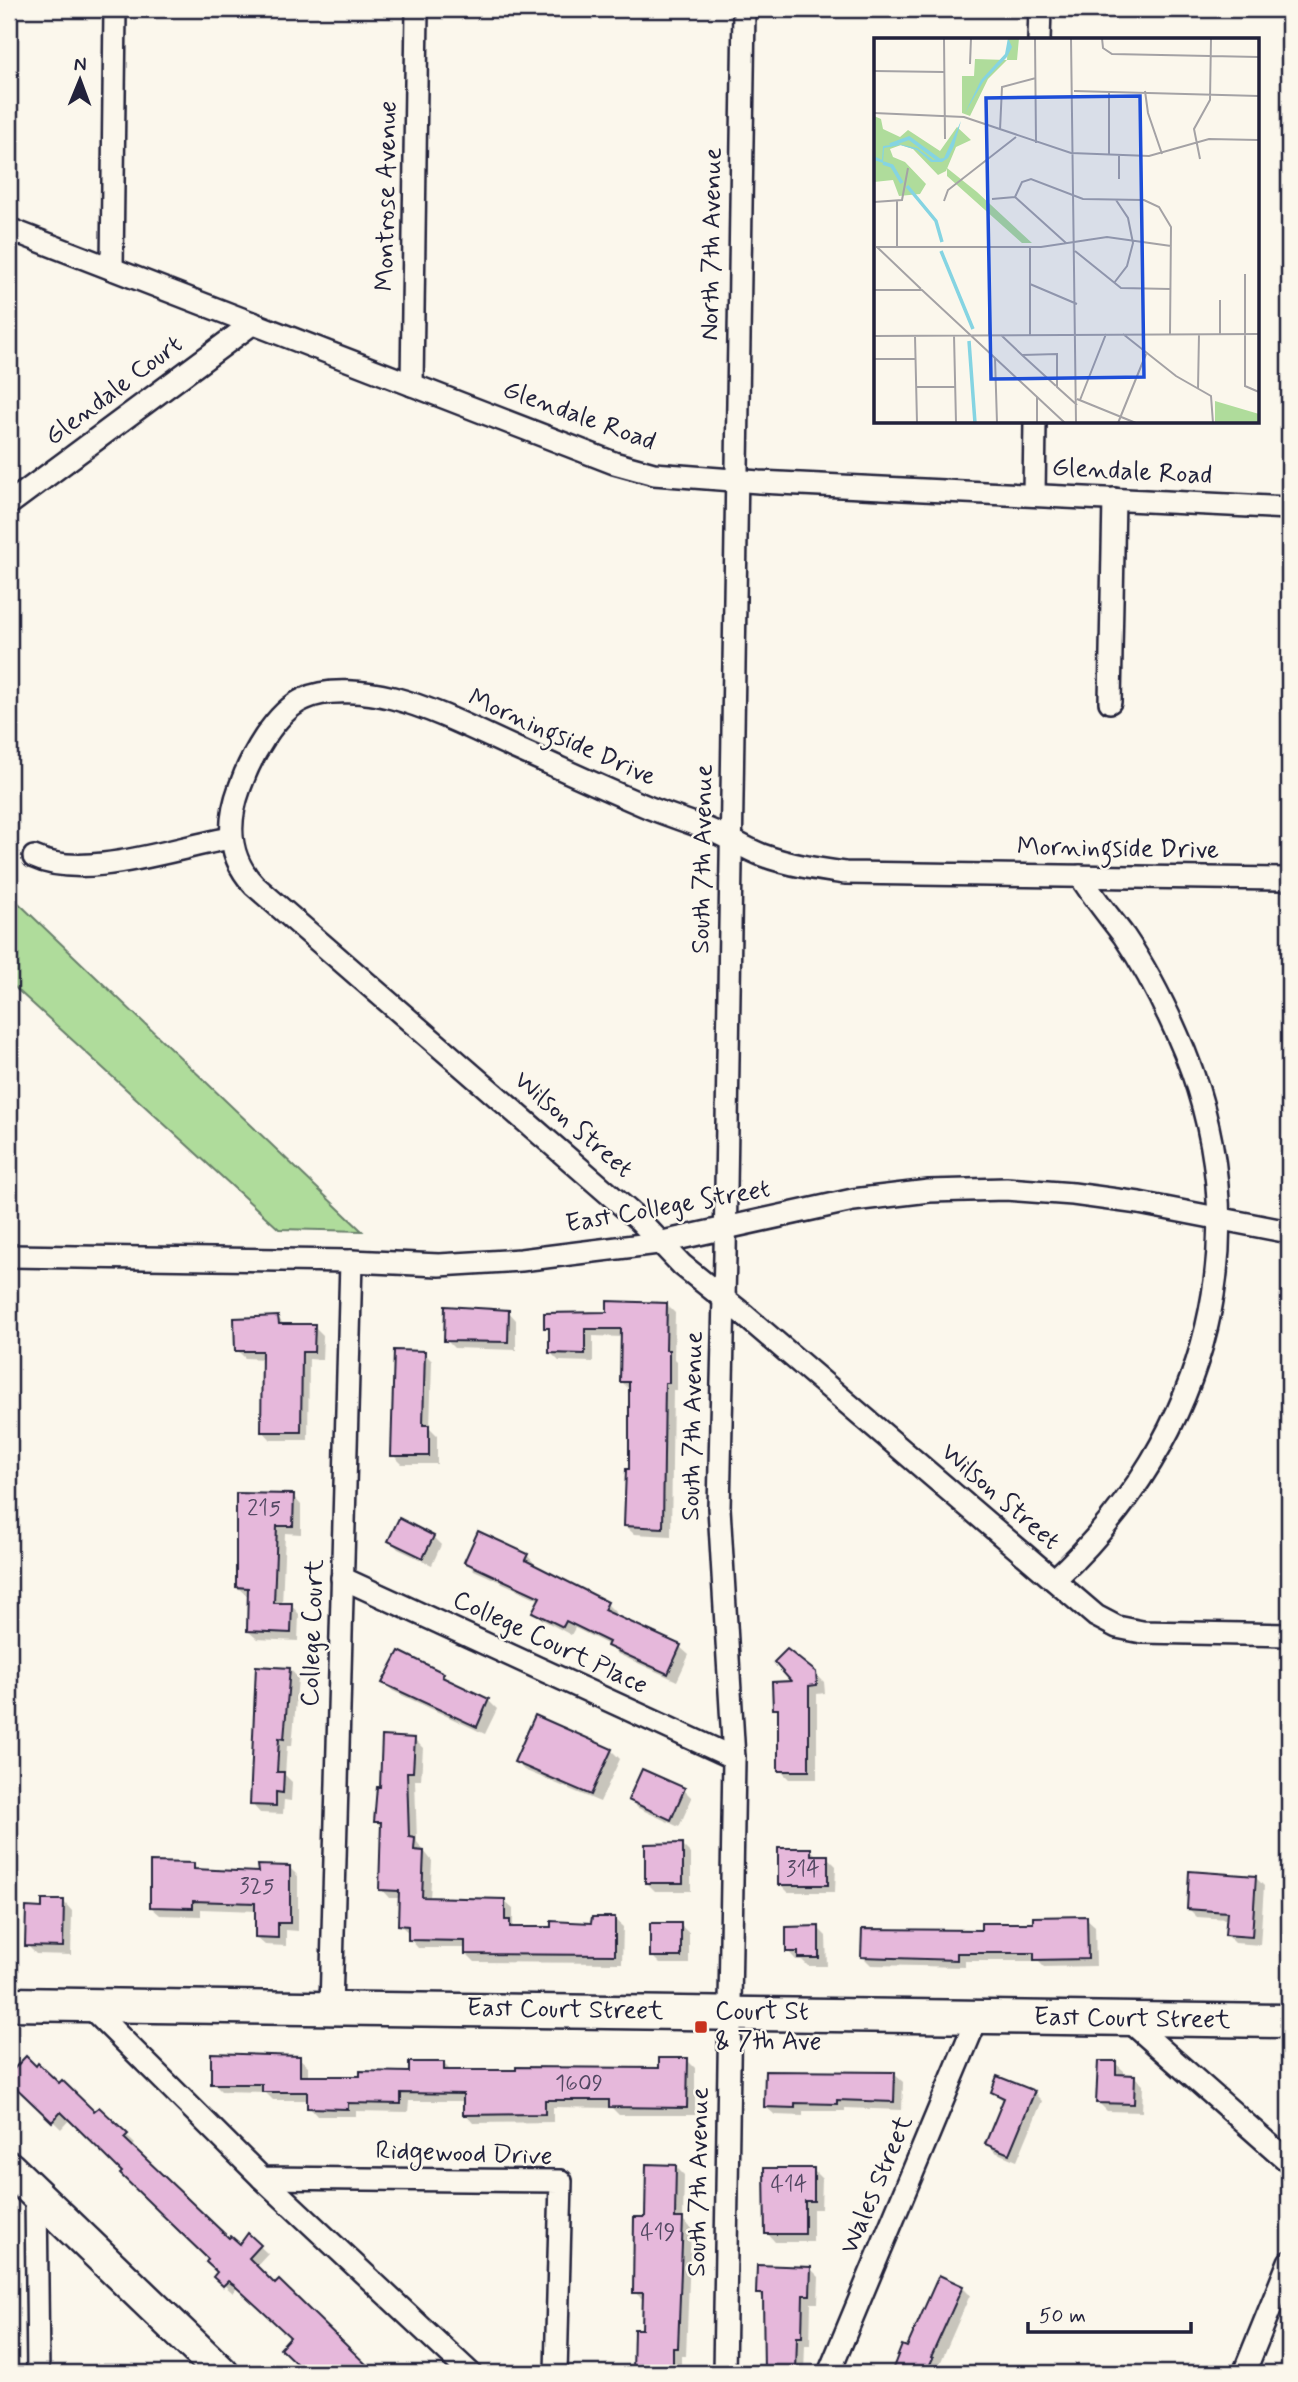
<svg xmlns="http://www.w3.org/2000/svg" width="1298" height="2382" viewBox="0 0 1298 2382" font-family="Mynerve,sans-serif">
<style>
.green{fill:#afdc9b;stroke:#687f6b;stroke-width:2}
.shadow{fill:#0003}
.building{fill:#e6b8db;stroke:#22223b;stroke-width:2}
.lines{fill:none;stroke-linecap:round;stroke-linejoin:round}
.street-casing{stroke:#22223b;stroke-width:26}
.secondary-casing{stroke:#22223b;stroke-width:37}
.street{stroke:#fbf7ec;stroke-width:21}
.secondary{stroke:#fbf7ec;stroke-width:32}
.poi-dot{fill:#c8321e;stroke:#fbf7ec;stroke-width:2.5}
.labels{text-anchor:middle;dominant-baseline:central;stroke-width:5;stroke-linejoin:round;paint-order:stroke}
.number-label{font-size:23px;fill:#534863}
.street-label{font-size:26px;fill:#22223b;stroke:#fbf7ec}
.poi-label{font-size:26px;fill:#22223b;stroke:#fbf7ec;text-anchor:start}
.inset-river{fill:none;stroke:#85d4e2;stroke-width:3.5}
.inset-road{fill:none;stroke:#a4a2a5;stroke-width:2}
.view{fill:#1d4ed8;fill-opacity:0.15;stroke:#1d4ed8;stroke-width:3.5}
.inset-edge{fill:none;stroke:#22223b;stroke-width:3.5}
</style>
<rect width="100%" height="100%" fill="#fbf7ec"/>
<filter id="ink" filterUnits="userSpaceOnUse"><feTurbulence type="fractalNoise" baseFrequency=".0143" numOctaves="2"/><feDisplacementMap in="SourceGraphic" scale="14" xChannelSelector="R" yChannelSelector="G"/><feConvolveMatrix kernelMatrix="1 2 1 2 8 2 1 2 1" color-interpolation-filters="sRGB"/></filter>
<g filter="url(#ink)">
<polygon class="green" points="9,894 362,1231 279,1229 9,982"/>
<g class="shadow">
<polygon points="666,1304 675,1313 674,1358 677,1361 677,1390 673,1390 671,1536 634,1534 625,1526 630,1471 630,1390 622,1382 623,1337 593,1336 593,1362 559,1361 550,1352 551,1332 546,1327"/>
<polygon points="508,1311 516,1320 516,1350 454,1348 446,1340"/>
<polygon points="278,1318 285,1326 314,1326 323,1335 322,1360 309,1359 308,1440 271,1440 263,1431 264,1359 245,1358 237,1350"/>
<polygon points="424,1353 432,1361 430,1428 437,1435 437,1464 402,1464 393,1455"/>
<polygon points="293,1496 301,1505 301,1534 285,1533 282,1605 291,1605 299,1614 298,1641 257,1639 248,1631 250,1595 246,1595 237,1587"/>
<polygon points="433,1537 441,1545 432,1565 398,1549 390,1540"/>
<polygon points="527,1555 535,1564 534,1567 607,1604 615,1612 613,1616 680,1647 689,1655 677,1681 618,1654 609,1645 575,1628 571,1635 543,1620 534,1612 540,1600 474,1570 466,1561"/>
<polygon points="290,1669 298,1678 292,1746 287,1746 285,1775 292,1782 291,1801 284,1800 283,1814 260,1813 252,1804"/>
<polygon points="815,1673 824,1682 825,1693 817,1694 817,1779 789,1779 780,1770 780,1713 775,1708 794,1683"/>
<polygon points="443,1675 452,1683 488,1700 497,1709 485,1734 393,1691 384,1683"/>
<polygon points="414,1739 423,1748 421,1780 415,1780 417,1842 432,1861 430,1899 504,1901 513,1909 513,1926 516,1929 593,1925 614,1919 623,1927 622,1963 475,1962 466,1953 467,1948 418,1948 410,1939 409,1933 400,1925 401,1898 389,1898 381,1889 383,1828 375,1821 382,1789"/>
<polygon points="611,1750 620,1759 600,1802 524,1770 516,1761"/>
<polygon points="684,1790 692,1798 679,1827 638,1808 630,1800"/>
<polygon points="682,1845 691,1854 691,1891 655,1891 647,1883"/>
<polygon points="811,1850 818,1857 827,1857 836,1866 835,1892 788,1892 780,1884"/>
<polygon points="193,1865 199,1871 260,1873 289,1867 298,1876 298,1931 286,1930 286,1946 265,1945 256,1937 257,1911 201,1909 201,1916 160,1915 151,1907"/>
<polygon points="1256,1878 1264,1886 1260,1945 1235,1943 1227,1935 1228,1919 1197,1917 1189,1909"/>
<polygon points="64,1902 72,1911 71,1955 36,1954 27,1945 44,1909"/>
<polygon points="1086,1918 1095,1926 1096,1966 1044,1967 1038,1961 965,1961 965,1967 871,1965 863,1957 983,1932"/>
<polygon points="680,1925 689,1933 689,1964 660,1964 652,1956"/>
<polygon points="818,1928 826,1936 827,1966 808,1966 802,1960 796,1960 788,1951"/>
<polygon points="299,2058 308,2066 308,2078 362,2078 410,2073 444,2064 452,2072 661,2070 687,2060 695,2068 695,2115 619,2115 612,2108 553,2107 553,2122 473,2123 465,2114 465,2101 409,2101 408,2112 356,2111 356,2116 317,2116 309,2107 309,2100 273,2100 265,2092 221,2091 213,2083"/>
<polygon points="26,2059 94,2114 99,2109 135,2144 131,2148 229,2240 240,2246 248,2235 268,2254 256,2267 369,2369 374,2364 384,2373 308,2373 282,2348 292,2338 237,2288 233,2293 224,2285 219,2272 211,2260 125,2172 70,2119 61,2129 9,2078"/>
<polygon points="1115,2063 1124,2071 1124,2076 1134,2076 1143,2085 1142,2112 1107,2111 1098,2102"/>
<polygon points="894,2074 903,2082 902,2110 845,2108 845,2111 803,2111 803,2116 775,2115 766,2107"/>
<polygon points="993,2092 1034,2093 1042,2101 1017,2161 995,2152 987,2143 1004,2101"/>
<polygon points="676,2167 684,2175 683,2220 691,2228 686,2356 681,2356 681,2373 631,2373 631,2369 635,2369 643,2331 645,2301 634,2292 647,2219"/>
<polygon points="813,2170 822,2179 821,2209 813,2209 813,2242 775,2242 767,2233"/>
<polygon points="810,2268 819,2277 818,2303 811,2303 810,2345 805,2345 804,2373 765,2373 765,2300 758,2293"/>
<polygon points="962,2287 970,2295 939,2366 938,2373 893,2373 903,2347 908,2349"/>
</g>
<g class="building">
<polygon points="607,1301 667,1303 666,1350 669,1350 669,1383 665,1383 663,1528 624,1526 626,1469 629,1469 629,1382 620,1382 621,1329 585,1329 585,1354 549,1353 549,1328 544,1328 544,1313 607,1312"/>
<polygon points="445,1306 509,1310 508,1342 444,1341"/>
<polygon points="278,1316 279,1324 315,1324 314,1352 302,1352 301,1432 261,1432 262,1351 235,1351 234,1318"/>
<polygon points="394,1350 425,1351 423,1425 429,1425 429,1456 391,1456"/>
<polygon points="236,1493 294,1494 293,1526 277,1526 274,1603 292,1603 291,1633 247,1631 248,1588 236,1587"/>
<polygon points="399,1518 434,1536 423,1558 388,1541"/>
<polygon points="478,1531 528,1554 525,1560 608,1602 604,1610 681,1645 668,1674 607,1646 609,1642 566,1621 563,1627 532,1612 540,1597 464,1562"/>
<polygon points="787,1649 816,1672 817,1685 809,1686 809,1771 778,1771 778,1709 773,1709 772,1682 791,1681 774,1662"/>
<polygon points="399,1651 444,1673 442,1677 489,1699 477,1727 382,1683"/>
<polygon points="256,1666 290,1668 284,1739 279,1738 277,1772 284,1772 283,1793 276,1792 276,1806 250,1805"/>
<polygon points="535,1715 612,1749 591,1795 514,1762"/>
<polygon points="382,1736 415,1738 413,1772 407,1772 409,1837 415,1838 414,1850 424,1851 422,1897 505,1899 505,1920 510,1920 510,1927 551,1927 551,1921 591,1923 592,1917 615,1917 615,1955 465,1954 465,1941 408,1940 408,1926 398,1925 399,1891 379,1890 381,1822 374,1822 377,1787 380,1787"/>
<polygon points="642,1769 685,1788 671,1820 628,1800"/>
<polygon points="683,1843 683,1883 645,1883 645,1844"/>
<polygon points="778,1848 811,1848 811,1855 828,1855 828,1885 778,1885"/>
<polygon points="150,1862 194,1863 194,1869 258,1872 257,1865 290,1866 290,1923 278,1923 278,1938 255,1937 255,1903 193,1901 193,1908 150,1907"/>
<polygon points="1189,1871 1256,1876 1252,1937 1225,1935 1227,1912 1187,1909"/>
<polygon points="42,1900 64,1900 63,1947 25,1946 26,1907 42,1908"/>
<polygon points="1087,1916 1088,1959 1034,1960 1034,1953 957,1953 957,1960 861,1957 862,1929 981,1930 981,1923 1033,1923 1033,1917"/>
<rect x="650" y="1923" width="31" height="34"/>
<polygon points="819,1926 819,1958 798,1958 798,1952 786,1952 786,1927"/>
<polygon points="211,2053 300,2056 300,2076 360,2076 360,2071 409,2072 409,2062 444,2062 444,2070 516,2070 516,2067 659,2068 659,2058 688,2058 687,2108 609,2107 609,2100 545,2100 545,2114 463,2115 463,2094 401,2093 401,2104 348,2103 348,2109 307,2108 307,2092 262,2092 262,2084 211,2084"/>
<polygon points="26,2056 36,2066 38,2063 59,2083 62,2080 94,2111 99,2107 128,2134 124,2138 229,2238 231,2236 240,2244 248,2233 261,2245 249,2258 275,2284 279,2280 375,2373 306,2373 280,2348 290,2337 235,2286 228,2281 223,2286 213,2277 217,2272 206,2262 208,2259 120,2174 122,2172 61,2112 52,2122 9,2081 9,2074"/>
<polygon points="1098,2061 1116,2061 1116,2074 1135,2075 1134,2104 1096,2103"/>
<polygon points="765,2071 895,2072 894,2102 837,2100 837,2104 795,2103 795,2108 764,2107"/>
<polygon points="997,2076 1035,2091 1009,2154 985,2144 1004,2098 991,2092"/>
<polygon points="646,2164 676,2165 675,2218 683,2218 678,2348 673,2348 673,2373 633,2373 634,2329 642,2329 643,2293 633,2293 634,2217 645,2217"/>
<polygon points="764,2168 814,2168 814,2201 805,2201 805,2234 765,2234"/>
<polygon points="757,2265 811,2267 810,2295 803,2295 802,2337 797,2337 796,2373 764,2373 763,2294 756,2294"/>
<polygon points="939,2275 963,2286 931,2357 933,2358 926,2373 891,2373 902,2345 907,2347"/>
</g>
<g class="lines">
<defs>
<g id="street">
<polyline points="1039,40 1040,9"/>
<polyline points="9,229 614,463 654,474 759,482 1289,508"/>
<polyline points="112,269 115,9"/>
<polyline points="412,385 417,9"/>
<polyline points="1034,495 1035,422"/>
<polyline points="9,504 253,323"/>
<polyline points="1110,702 1114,499"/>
<path d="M 34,857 C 85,881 176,847 231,838"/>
<path d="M 1289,879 L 845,873 C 817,869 789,865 762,855 C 744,848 728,837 710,830 C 690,822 670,816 650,808 C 605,789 560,768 515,748 C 475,730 435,709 393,698 C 369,692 327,687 304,699 C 275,712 250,758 240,787 C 227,822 227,856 254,885 L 639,1220 L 682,1265 L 743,1314 L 1096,1616 L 1117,1627 L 1142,1632 L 1289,1635"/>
<polyline points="9,1256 351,1261 439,1265 521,1260 658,1243 853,1200 929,1191 1006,1189 1073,1194 1139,1203 1289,1232"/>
<polyline points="342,1578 734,1758"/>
<path d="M 1054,1580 C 1209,1437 1265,1230 1177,1034 C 1162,1000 1145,967 1124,936 C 1109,916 1093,897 1080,876"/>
<polyline points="88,2005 262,2178 561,2181 556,2373"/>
<polyline points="331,2008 351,1261"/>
<polyline points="1126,2018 1289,2162"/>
<polyline points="262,2178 470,2373"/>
<polyline points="36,2194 38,2373"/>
<polyline points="724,2373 734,1758 719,1508 725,1255 744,9"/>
<polyline points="829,2373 977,2018"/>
<polyline points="1244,2373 1289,2262"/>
</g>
<g id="secondary">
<polyline points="9,2004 1289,2021"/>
<polyline points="9,2168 222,2373"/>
</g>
</defs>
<use href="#street" class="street-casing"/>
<use href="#secondary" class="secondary-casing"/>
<use href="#street" class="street"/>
<use href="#secondary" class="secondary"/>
</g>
</g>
<rect class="poi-dot" x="694" y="2020" width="14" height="14" rx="3.5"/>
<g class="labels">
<g class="number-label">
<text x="264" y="1509">215</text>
<text x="803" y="1870">314</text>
<text x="257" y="1887">325</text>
<text x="579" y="2084">1609</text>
<text x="789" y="2185">414</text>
<text x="658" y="2233">419</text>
</g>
<g class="street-label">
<text transform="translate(387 196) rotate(-89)">Montrose Avenue</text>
<text transform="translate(712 244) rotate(-89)">North 7th Avenue</text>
<text transform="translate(114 391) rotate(-37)">Glendale Court</text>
<text transform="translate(579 416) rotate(20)">Glendale Road</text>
<text transform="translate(1132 472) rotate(3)">Glendale Road</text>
<text transform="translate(562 738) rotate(24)">Morningside Drive</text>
<text transform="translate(1118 849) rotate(1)">Morningside Drive</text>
<text transform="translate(703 859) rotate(-89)">South 7th Avenue</text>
<text transform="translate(573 1125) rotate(41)">Wilson Street</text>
<text transform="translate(668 1207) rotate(-10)">East College Street</text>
<text transform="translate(693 1426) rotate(-89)">South 7th Avenue</text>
<text transform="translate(1000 1497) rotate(41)">Wilson Street</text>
<text transform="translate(313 1633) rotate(-88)">College Court</text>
<text transform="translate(550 1643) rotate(25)">College Court Place</text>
<text transform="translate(565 2010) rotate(1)">East Court Street</text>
<text transform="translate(1132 2019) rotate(1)">East Court Street</text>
<text transform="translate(464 2154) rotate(2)">Ridgewood Drive</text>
<text transform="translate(699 2182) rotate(-89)">South 7th Avenue</text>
<text transform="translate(877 2185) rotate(-67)">Wales Street</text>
</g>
<g class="poi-label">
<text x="715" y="2012">Court St<tspan x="715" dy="30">&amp; 7th Ave</tspan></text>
</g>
</g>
<g transform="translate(874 38)">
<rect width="385" height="385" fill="#fbf7ec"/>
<path d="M 134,0 L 145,0 L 143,22 L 133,22 L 114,41 L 96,78 L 88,75 L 88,38 L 100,38 L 101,21 L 133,22 ZM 73,130 L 103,154 L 158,205 L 148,205 L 73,138 ZM 341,363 L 385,376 L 385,385 L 341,385 Z" fill="#afdc9b"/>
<path d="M 0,78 L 7,81 L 9,91 L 26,99 L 34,92 L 66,113 L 83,89 L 97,102 L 82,109 L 72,133 L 64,137 L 39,111 L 27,107 L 16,111 L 19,119 L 31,124 L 52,146 L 46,156 L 25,158 L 19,142 L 0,144 Z" fill="#afdc9b"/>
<path d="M 134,0 L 138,9 L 133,19 L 109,44 L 91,75 L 107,42 L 131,16 ZM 87,83 L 80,108 L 74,120 L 68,124 L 57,124 L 43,112 L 26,107 L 10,110 L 9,125 L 0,122 L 0,118 L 8,122 L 9,108 L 24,106 L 43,110 L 59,122 L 70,120 Z" fill="#85d4e2"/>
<path class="inset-river" d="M 16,107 L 35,100 L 65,122M 9,125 L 18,128 L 28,145M 33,148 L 62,183 L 68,204M 67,213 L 99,291M 95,303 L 101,385"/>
<path class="inset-road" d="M 70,0 L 71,101M 161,0 L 162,105M 197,0 L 202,385M 228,0 L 229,10 L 238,16 L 385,19M 96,26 L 97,0M 0,33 L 70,34M 200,53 L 385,58M 235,53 L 235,117M 271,53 L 274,75 L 288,116M 0,75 L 90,79 L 197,115 L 275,118 L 335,101 L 385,102M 126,92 L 128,49 L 162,40M 326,121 L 320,91 L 336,62 L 337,0M 245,141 L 245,117M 141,159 L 148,144 L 157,141 L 209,161 L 270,162 L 285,169 L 297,189 L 296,296M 141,159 L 192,205M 118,161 L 141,159M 23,163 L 23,209M 70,163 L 74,152 L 142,99M 0,164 L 28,162 L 34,130M 2,209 L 167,209 L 233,199 L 297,208M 3,209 L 47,251M 115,209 L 115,297M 201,213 L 247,250 L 297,251M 371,236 L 371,348 L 385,354M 240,245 L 253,228 L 259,205 L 254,180 L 242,162M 156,246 L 203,266M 0,252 L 48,252 L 191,385M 346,262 L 346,296M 249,296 L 302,338 L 337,358 L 339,385M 80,297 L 82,385M 127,297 L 148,317 L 183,316 L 183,349 L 203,367M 156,297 L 156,208M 0,298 L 385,296M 41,298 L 43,385M 148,317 L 182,348M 121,320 L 123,385M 0,321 L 41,321M 42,349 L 81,349M 324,351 L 325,296M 163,359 L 163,385M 203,361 L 262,385M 206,362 L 232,296M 244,385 L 272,316"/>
<path class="view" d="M 266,58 L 270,339 L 117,341 L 112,60 Z"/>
<rect width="385" height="385" class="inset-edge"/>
</g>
<rect width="1298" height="2382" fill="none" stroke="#fbf7ec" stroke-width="35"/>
<rect x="18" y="18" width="1263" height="2347" fill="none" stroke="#22223b" stroke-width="2.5" filter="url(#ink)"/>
<g transform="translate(80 80) rotate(1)" stroke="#fbf7ec" stroke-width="5" paint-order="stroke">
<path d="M0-5L12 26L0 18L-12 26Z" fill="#22223b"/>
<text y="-10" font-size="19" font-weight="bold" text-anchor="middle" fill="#22223b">N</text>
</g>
<path d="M1028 2322v10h163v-10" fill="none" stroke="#22223b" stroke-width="3.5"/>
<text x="1039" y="2322" font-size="21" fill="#22223b" stroke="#fbf7ec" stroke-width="5" paint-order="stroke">50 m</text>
</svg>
